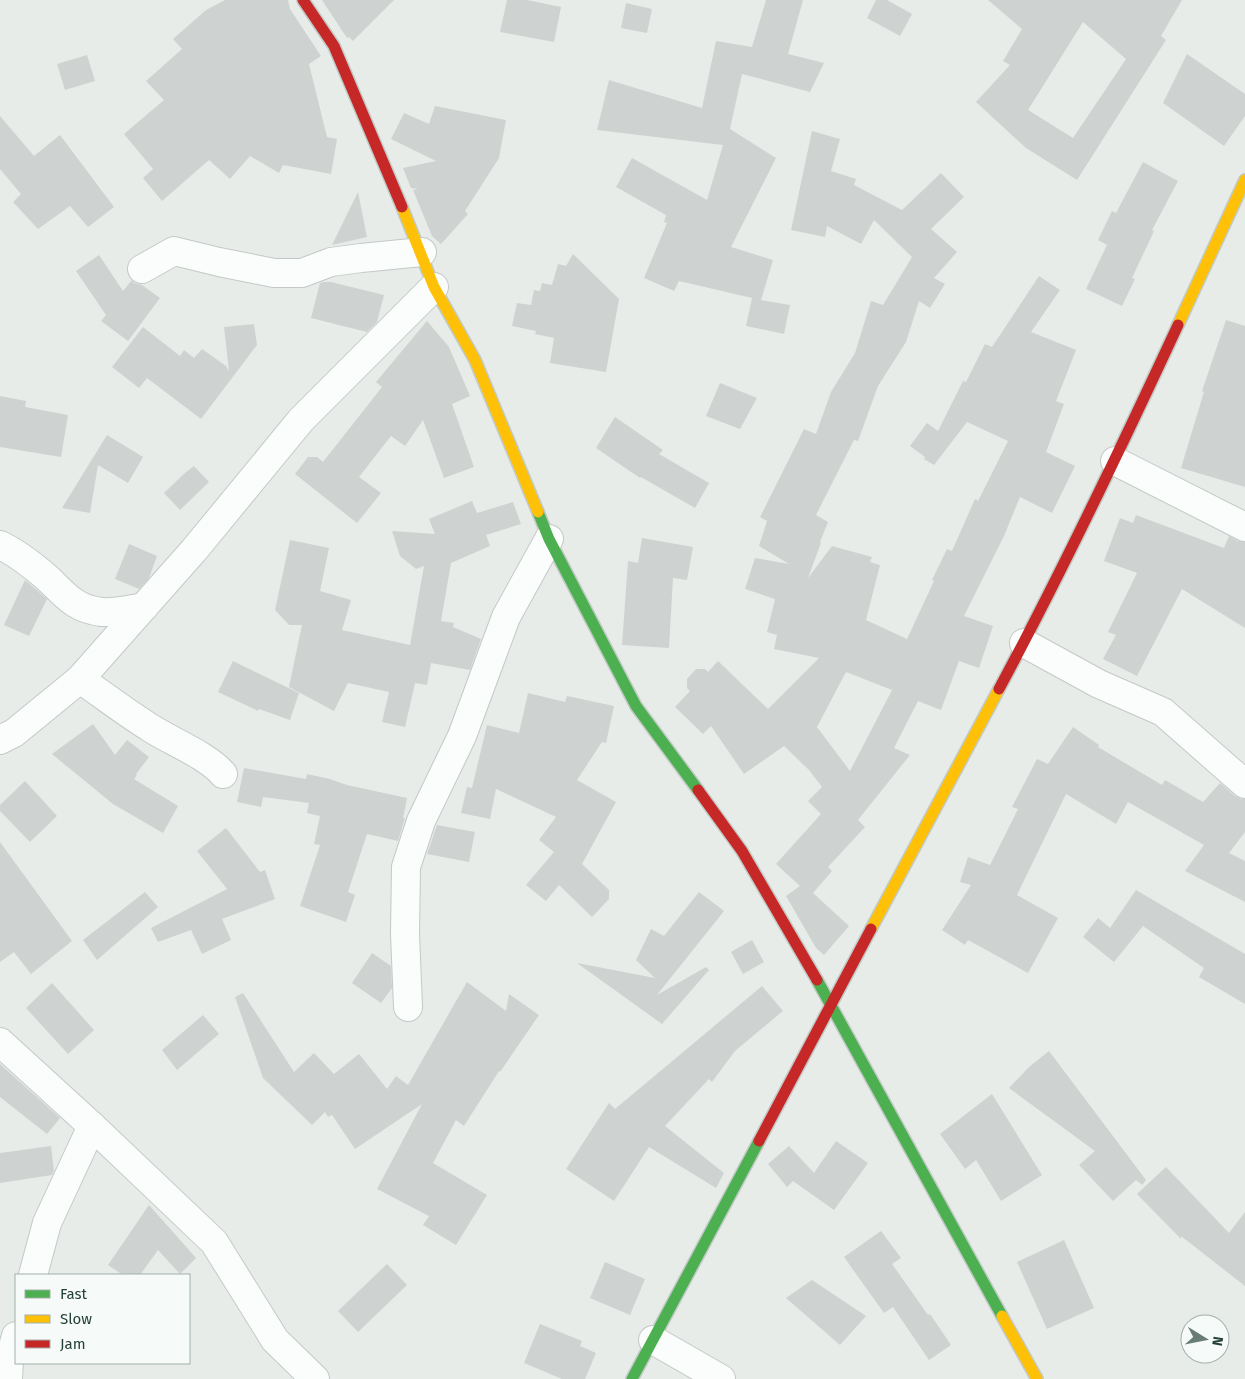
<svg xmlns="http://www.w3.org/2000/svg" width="1245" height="1379" viewBox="0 0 1245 1379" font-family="'Fira Sans',sans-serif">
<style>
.building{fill:#ced3d1;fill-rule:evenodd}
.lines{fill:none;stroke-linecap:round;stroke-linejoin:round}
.street-casing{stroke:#c4c9c6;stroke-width:30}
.fast-casing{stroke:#c2cac6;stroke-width:14}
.slow-casing{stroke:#c2cac6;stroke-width:14}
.jam-casing{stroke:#c2cac6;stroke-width:14}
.street{stroke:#fbfcfc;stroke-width:28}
.fast{stroke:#4caf50;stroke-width:11}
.slow{stroke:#ffc107;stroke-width:11}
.jam{stroke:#c62828;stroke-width:11}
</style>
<rect width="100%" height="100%" fill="#e7ece9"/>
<g class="building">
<polygon points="225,0 288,0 290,9 321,56 309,64 327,137 337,139 331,174 283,165 279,173 250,156 230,179 209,160 162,201 143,178 153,169 124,134 164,100 146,81 182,49 173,39 206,10"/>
<polygon points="322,0 394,0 353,41 349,37 347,38"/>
<polygon points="507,0 527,0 561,7 554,42 500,32"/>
<polygon points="766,0 803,0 788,54 824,63 810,92 742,74 730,129 776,158 731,247 773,260 761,300 790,305 784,334 746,326 752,298 679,281 674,291 644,278 667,223 664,222 666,215 616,187 632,158 707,200 723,145 597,130 609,80 702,108 716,41 752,47"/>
<polygon points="876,0 887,0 912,14 900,36 867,18"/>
<path d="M 988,0 L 1182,0 L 1161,36 L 1166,40 L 1077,180 L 1026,148 L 976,102 L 1010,65 L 1003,61 L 1022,29 ZM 1083,22 L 1126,59 L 1073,138 L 1028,110 Z"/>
<polygon points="626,3 652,9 647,33 621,28"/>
<polygon points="1187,54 1245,94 1245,116 1224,146 1163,103"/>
<polygon points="87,55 95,81 65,90 57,64"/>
<polygon points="435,106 506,120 499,158 465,211 468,214 441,244 432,236 413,190 418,189 411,188 403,168 436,161 391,139 404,113 429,124"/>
<polygon points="0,116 34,156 60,135 114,207 88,227 70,206 38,229 13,202 21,194 0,169"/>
<path d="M 812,131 L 840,139 L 831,171 L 856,179 L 854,185 L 902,210 L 941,173 L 964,197 L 931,229 L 957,252 L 934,278 L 945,284 L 930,308 L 919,301 L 906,342 L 878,386 L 858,441 L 854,440 L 816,515 L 828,522 L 820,542 L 821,543 L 808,578 L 832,546 L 872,557 L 870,562 L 880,565 L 866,620 L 907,639 L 934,581 L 932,580 L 947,549 L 952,551 L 975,499 L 978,501 L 1008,441 L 967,422 L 934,465 L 924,459 L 925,457 L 910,446 L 927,423 L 938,431 L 963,381 L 966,382 L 985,344 L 992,347 L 1039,276 L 1060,290 L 1031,332 L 1076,350 L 1056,401 L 1064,404 L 1046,452 L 1075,466 L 1052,513 L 1020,497 L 1004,536 L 964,616 L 993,626 L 979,668 L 959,661 L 941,710 L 918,701 L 894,748 L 910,755 L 858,820 L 865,827 L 828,867 L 832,871 L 813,893 L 849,926 L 824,955 L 816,948 L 786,896 L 800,886 L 776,864 L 821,814 L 808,801 L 822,787 L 809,770 L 784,746 L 744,774 L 711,726 L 703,734 L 675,707 L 690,691 L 687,688 L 687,679 L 696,669 L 705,669 L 708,672 L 718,661 L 768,709 L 819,658 L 774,649 L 777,635 L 767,632 L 775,599 L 745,589 L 755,558 L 789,564 L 759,546 L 767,521 L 760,517 L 804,429 L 816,434 L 831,392 L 855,353 L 871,301 L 883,305 L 912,257 L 874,220 L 861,244 L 827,226 L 825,237 L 791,230 ZM 846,672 L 892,690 L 850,771 L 817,727 Z"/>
<polygon points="1143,162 1178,181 1152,230 1154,231 1132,278 1135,279 1122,306 1086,289 1107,245 1098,240 1112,211 1116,213"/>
<polygon points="358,192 367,237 332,245"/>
<polygon points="573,254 619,299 606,372 550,363 554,338 535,334 536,331 512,326 517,303 531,305 534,290 540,291 542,283 552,285 558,264 566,266"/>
<polygon points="99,255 123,291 132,280 134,283 142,285 160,298 128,341 101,321 106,315 76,271"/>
<polygon points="324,282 331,282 384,295 377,322 367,332 311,318 320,283"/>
<polygon points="1226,320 1245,326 1245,487 1181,468 1204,392 1202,391"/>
<polygon points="427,321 449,347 470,396 452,404 474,467 444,478 423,420 405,446 391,436 359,477 381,493 357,523 295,474 308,457 317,457 323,462 382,387 376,382"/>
<polygon points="254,324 257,345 201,419 147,378 139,388 112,367 143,327 180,356 184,350 194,358 202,349 226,366 229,371 224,327"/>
<polygon points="720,383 757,398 740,429 706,416"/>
<polygon points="0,396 26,401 25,407 68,415 61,457 0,447"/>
<polygon points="615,417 663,450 659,454 709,483 695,508 641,477 640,478 596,448"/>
<polygon points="107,435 143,457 128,483 98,465 90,513 62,508"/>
<polygon points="194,466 209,482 180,510 164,493 185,473"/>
<polygon points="472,501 477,513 513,502 521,524 486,535 490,546 451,563 441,621 454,623 453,627 481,639 470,670 431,663 427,685 415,683 405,727 382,722 389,692 348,683 334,711 289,687 302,625 289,625 275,610 290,540 329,548 320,591 351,600 342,630 410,645 424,566 416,569 400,556 392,531 435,534 429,519"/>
<polygon points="1136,515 1224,548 1229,536 1238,541 1245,542 1245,628 1182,589 1137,676 1103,659 1116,635 1108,632 1137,573 1104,561 1120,518 1133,523"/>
<polygon points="642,538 693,547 687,580 673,578 669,648 622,645 628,561 638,563"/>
<polygon points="129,544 157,556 149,578 139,589 115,579"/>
<polygon points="25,580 47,599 29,636 4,625"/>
<polygon points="233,661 299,693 290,720 259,709 258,711 218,692"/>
<polygon points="528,693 565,702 567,696 614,706 606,743 602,742 577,780 616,802 582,864 609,890 609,899 592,917 559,885 546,901 526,885 554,852 539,840 556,817 496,789 490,819 461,813 467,787 472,788 487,725 519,733"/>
<polygon points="93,724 115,755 127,740 149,757 136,774 137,775 134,779 178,806 163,833 113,804 52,754"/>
<polygon points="1073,727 1099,745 1098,747 1162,785 1165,780 1203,802 1220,783 1235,796 1241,799 1245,799 1245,832 1229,853 1245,861 1245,902 1185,871 1204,845 1128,802 1116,824 1066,794 1017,895 1058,918 1028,973 968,940 965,945 942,930 971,885 960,882 968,857 990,865 1018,809 1012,807 1037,759 1048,764"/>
<polygon points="244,768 306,779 307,774 330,779 347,785 407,798 403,818 405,818 398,841 367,834 348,892 355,895 346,922 300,906 320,845 314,844 320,816 307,813 309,803 263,797 261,807 237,802"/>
<polygon points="25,781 57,816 30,842 0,811 0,805"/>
<polygon points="437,825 475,832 469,862 427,854"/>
<polygon points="226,828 260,872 265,870 275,899 222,919 231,940 202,954 191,930 158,942 151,928 227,889 197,851"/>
<polygon points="0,842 72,941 31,974 14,952 0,962"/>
<polygon points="1136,890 1245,954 1245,1004 1199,977 1204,968 1143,926 1114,962 1083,937 1098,918 1110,928"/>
<polygon points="145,892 158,907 97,960 83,940"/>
<polygon points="699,892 724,911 657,995 706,967 709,970 662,1024 577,963 655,978 636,960 651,929 664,936"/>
<polygon points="752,940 764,962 743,974 731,952"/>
<polygon points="372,953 391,966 392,988 381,1003 352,983"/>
<polygon points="467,982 506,1011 509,994 539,1015 500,1072 499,1071 464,1126 456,1120 433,1163 487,1195 456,1245 423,1225 429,1216 377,1189 422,1104 355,1149 332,1115 328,1117 325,1112 312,1125 263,1078 235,997 243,993 294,1072 314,1053 334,1074 359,1054 387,1089 396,1076 408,1085"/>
<polygon points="52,983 94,1030 68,1054 26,1008"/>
<polygon points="762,986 783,1011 735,1051 712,1082 709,1079 665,1126 724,1173 716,1188 649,1147 614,1201 566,1169 609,1103 615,1109"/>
<polygon points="203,1015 219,1034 177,1070 162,1050"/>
<polygon points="1049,1051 1146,1180 1142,1185 1136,1180 1113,1201 1079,1165 1095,1151 1009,1088 1029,1067"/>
<polygon points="0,1064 60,1118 47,1134 0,1097"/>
<polygon points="992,1094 1042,1175 1001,1201 976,1160 965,1169 940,1134"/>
<polygon points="836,1141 868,1163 834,1210 793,1181 787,1187 768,1164 789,1146 814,1173"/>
<polygon points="51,1146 54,1171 52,1175 0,1183 0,1153"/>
<polygon points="1166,1167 1229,1233 1245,1212 1245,1286 1181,1236 1181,1239 1137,1194"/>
<polygon points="149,1205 196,1258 180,1274 158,1250 140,1275 123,1275 108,1265"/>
<polygon points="881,1231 901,1258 892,1264 928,1315 930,1314 951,1345 929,1360 893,1307 884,1313 844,1257"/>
<polygon points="1064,1240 1094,1308 1047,1329 1017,1262"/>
<polygon points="605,1262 645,1279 630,1315 590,1298"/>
<polygon points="387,1264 407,1285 358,1332 338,1311"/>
<polygon points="812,1280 866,1316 840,1345 786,1298"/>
<polygon points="540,1324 582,1341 580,1346 596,1353 585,1379 562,1379 524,1363"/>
</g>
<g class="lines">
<defs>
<g id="street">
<polyline points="142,269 174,251 219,262 274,273 302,273 331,262 361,258 422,252"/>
<polyline points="1115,461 1245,527"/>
<path d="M 0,545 C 15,552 32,565 45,576 C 64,593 73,609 102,612 C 114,613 131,609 144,607"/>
<polyline points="1024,643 1099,684 1163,712 1245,784"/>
<path d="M 80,679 C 103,695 125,712 149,727 C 170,741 207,755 223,774"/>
<polyline points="0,740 14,733 80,679 195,549 301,420 434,287"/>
<polyline points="408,1007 405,934 406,867 421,821 462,736 506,617 549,539"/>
<polyline points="0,1042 92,1126 214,1242 275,1340 315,1379"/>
<polyline points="33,1275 47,1223 92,1126"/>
<polyline points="653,1340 721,1379"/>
<polyline points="8,1379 9,1361 16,1336"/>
</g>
<g id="fast">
<polyline points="538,512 549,539 636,706 698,790"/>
<polyline points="817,980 1002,1316"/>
<polyline points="632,1379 759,1141"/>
</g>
<g id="slow">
<polyline points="402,207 434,287 475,360 538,512"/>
<polyline points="1178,325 1245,180"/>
<polyline points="871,929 999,689"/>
<polyline points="1002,1316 1037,1379"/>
</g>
<g id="jam">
<polyline points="303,0 334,46 402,207"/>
<path d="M 999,689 C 1063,570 1121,448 1178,325"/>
<polyline points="698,790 742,851 817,980"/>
<polyline points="759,1141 871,929"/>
</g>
</defs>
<use href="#street" class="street-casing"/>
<use href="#fast" class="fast-casing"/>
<use href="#slow" class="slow-casing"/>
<use href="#jam" class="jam-casing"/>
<use href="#street" class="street"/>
<use href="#fast" class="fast"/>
<use href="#slow" class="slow"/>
<use href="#jam" class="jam"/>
</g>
<rect x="15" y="1274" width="175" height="90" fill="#f6faf8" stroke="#a2b0aa"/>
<rect x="25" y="1290" width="25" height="8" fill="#4caf50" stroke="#a2b0aa"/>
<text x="60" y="1299" font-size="15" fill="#234136">Fast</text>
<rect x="25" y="1315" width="25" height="8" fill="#ffc107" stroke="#a2b0aa"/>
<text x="60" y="1324" font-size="15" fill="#234136">Slow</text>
<rect x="25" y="1340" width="25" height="8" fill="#c62828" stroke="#a2b0aa"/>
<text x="60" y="1349" font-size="15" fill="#234136">Jam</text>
<g transform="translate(1205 1339) rotate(100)"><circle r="24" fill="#f6faf8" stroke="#a2b0aa"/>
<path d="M0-4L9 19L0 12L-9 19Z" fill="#687d75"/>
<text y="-8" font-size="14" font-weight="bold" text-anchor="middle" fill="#234136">N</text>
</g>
</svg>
